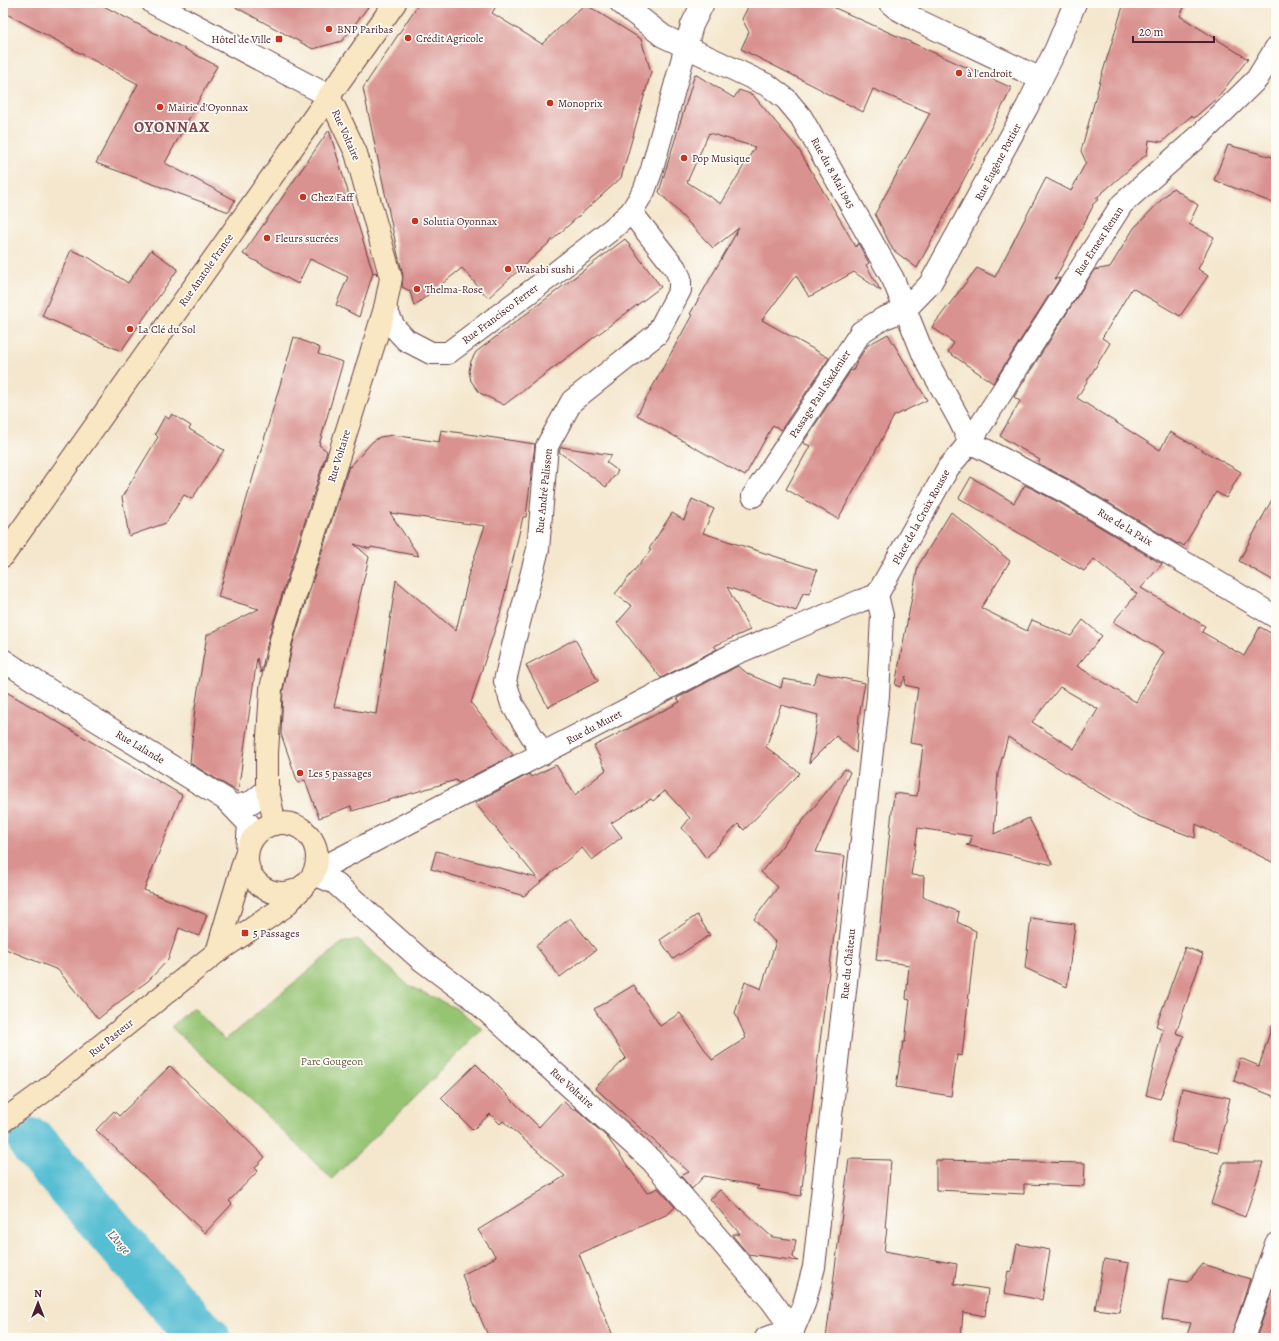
<svg xmlns="http://www.w3.org/2000/svg" width="1279" height="1341" viewBox="0 0 1279 1341" font-family="Alegreya,serif">
<style>
.green{fill:#96c473;stroke:#70724f}
.lines{fill:none;stroke-linecap:round;stroke-linejoin:round}
.river{stroke:#56bed3;stroke-width:49}
.building{fill:#d9928f;fill-rule:evenodd}
.minor-casing{stroke:#643d43;stroke-width:24}
.tertiary-casing{stroke:#643d43;stroke-width:24}
.secondary-casing{stroke:#643d43;stroke-width:24}
.minor{stroke:#fff;stroke-width:22}
.tertiary{stroke:#fff;stroke-width:22}
.secondary{stroke:#f9e7c3;stroke-width:22}
.poi-dot{fill:#c8321e;stroke:#fdfcf7;stroke-width:1.5}
.labels{text-anchor:middle;dominant-baseline:central;stroke-width:3.5;stroke-linejoin:round;paint-order:stroke}
.poi-label{font-size:11px;fill:#4a1f2b;stroke:#fdfcf7;text-anchor:start}
.street-label{font-size:11px;fill:#4a1f2b;stroke:#fdfcf7}
.park-label{font-size:11px;fill:#655944;stroke:#fdfcf7}
.water-label{font-size:12px;font-style:italic;fill:#4e5766;stroke:#fdfcf7}
.district-label{font-size:15px;font-weight:bold;letter-spacing:1px;fill:#7c474e;stroke:#fdfcf7}
</style>
<rect width="100%" height="100%" fill="#fdfcf7"/>
<filter id="ink" filterUnits="userSpaceOnUse"><feTurbulence type="fractalNoise" baseFrequency=".025" numOctaves="2"/><feDisplacementMap in="SourceGraphic" scale="8" xChannelSelector="R" yChannelSelector="G"/><feConvolveMatrix kernelMatrix="1 2 1 2 8 2 1 2 1" color-interpolation-filters="sRGB"/></filter>
<filter id="wash" filterUnits="userSpaceOnUse"><feTurbulence type="fractalNoise" baseFrequency=".012" numOctaves="4" result="noise"/><feDisplacementMap in="SourceGraphic" scale="16" xChannelSelector="R" yChannelSelector="G"/><feGaussianBlur stdDeviation="0.9" result="paint"/><feColorMatrix in="noise" values="0 0 0 0 0 0 0 0 0 0 0 0 0 0 0 0 0 1.4 0 .05"/><feComposite in="paint" operator="in"/></filter>
<g filter="url(#wash)">
<rect width="100%" height="100%" fill="#f4e7ce"/>
<polygon class="green" points="358,939 408,985 457,1009 483,1029 332,1179 216,1067 171,1027 193,1007 225,1040 342,943"/>
<g class="lines">
<polyline class="river" points="33,1143 190,1323 206,1338"/>
</g>
<g id="blocks">
<g class="building">
<polygon points="3,3 98,3 217,66 165,163 235,200 229,212 96,163 138,84 3,12"/>
<polygon points="228,3 371,3 342,41 313,49"/>
<polygon points="419,3 498,3 492,13 542,44 585,4 641,39 651,72 621,178 488,298 462,268 414,306 410,291 402,287 403,275 398,255 363,88"/>
<polygon points="750,3 824,3 1012,88 917,268 893,250 875,214 930,113 873,89 863,112 822,91 822,90 741,49 749,32 742,19"/>
<polygon points="1124,3 1186,3 1180,16 1248,59 1217,98 1194,118 1191,116 1162,142 1149,140 1147,154 1096,198 1099,199 1092,205 1093,206 1055,279 1060,278 993,383 948,352 954,343 932,327 977,268 995,277 1046,178 1071,191 1086,162 1081,151 1100,81"/>
<path d="M 695,74 L 734,98 L 739,90 L 753,95 L 799,150 L 856,247 L 858,243 L 869,263 L 866,265 L 881,291 L 854,272 L 809,297 L 796,275 L 762,320 L 829,358 L 781,430 L 773,425 L 745,476 L 637,415 L 692,315 L 690,314 L 739,228 L 713,248 L 659,192 ZM 709,133 L 755,147 L 721,204 L 687,182 Z"/>
<polygon points="329,130 373,273 376,272 377,275 373,273 359,317 336,305 348,277 310,259 298,284 243,254"/>
<polygon points="1228,145 1276,158 1276,204 1214,180"/>
<polygon points="1173,188 1198,205 1189,224 1214,237 1198,269 1208,276 1180,316 1132,288 1102,338 1110,343 1077,398 1160,450 1170,432 1241,472 1226,498 1216,492 1184,546 1179,543 1178,544 1072,481 1038,463 1040,460 1000,436 1020,401 1014,397 1094,270 1110,267 1134,228"/>
<polygon points="625,239 661,287 504,405 480,393 471,381 469,371 471,361 476,352"/>
<polygon points="71,250 88,257 128,283 151,250 178,269 121,351 42,316"/>
<polygon points="888,334 927,400 894,416 865,471 838,519 786,489 810,446 803,443 851,370 853,371 857,361 868,345"/>
<polygon points="294,337 320,348 318,354 343,362 319,445 327,451 269,636 261,673 257,658 238,792 190,763 195,708 207,635 259,609 218,597"/>
<polygon points="172,414 191,426 189,429 224,450 192,499 184,495 166,523 129,536 122,497 158,437 155,434 165,416 169,419"/>
<path d="M 441,430 L 535,444 L 526,517 L 523,517 L 500,614 L 471,703 L 513,755 L 458,783 L 456,780 L 352,811 L 351,806 L 319,818 L 305,780 L 298,783 L 281,734 L 283,691 L 293,643 L 349,466 L 350,467 L 372,442 L 380,437 L 393,435 L 439,442 ZM 390,513 L 485,526 L 467,579 L 468,580 L 456,631 L 396,580 L 376,714 L 334,707 L 369,557 L 354,544 L 370,549 L 371,547 L 419,556 Z"/>
<polygon points="561,447 612,455 606,462 618,471 606,487 559,452"/>
<path d="M 971,477 L 1014,503 L 1025,485 L 1060,503 L 1162,564 L 1141,588 L 1205,626 L 1202,632 L 1244,656 L 1260,627 L 1276,636 L 1276,864 L 1196,824 L 1195,838 L 1137,816 L 1008,737 L 998,773 L 994,834 L 1029,818 L 1053,865 L 966,845 L 970,844 L 972,836 L 918,828 L 911,875 L 924,876 L 923,897 L 959,912 L 957,922 L 976,931 L 962,1056 L 957,1055 L 951,1096 L 896,1087 L 903,1042 L 905,1042 L 910,1000 L 906,999 L 909,965 L 876,960 L 894,793 L 917,796 L 923,745 L 910,743 L 918,688 L 905,685 L 906,676 L 900,687 L 895,685 L 918,566 L 951,512 L 1010,561 L 981,608 L 1027,631 L 1032,620 L 1071,636 L 1083,620 L 1102,636 L 1077,666 L 1136,702 L 1164,652 L 1113,622 L 1137,594 L 1094,559 L 1084,571 L 959,498 ZM 1060,687 L 1098,709 L 1074,749 L 1032,722 Z"/>
<polygon points="1276,492 1276,582 1239,561"/>
<polygon points="692,499 714,509 703,533 817,570 809,594 803,593 796,611 727,587 750,630 714,646 717,649 661,678 617,623 632,606 615,594 651,550 649,549 672,513 684,520"/>
<polygon points="575,639 598,681 548,707 526,665"/>
<polygon points="738,666 748,674 781,688 783,679 813,684 818,673 865,683 859,716 856,753 836,736 809,763 818,715 781,705 766,747 800,773 744,830 738,824 706,858 691,838 682,828 690,818 665,791 653,801 651,799 611,823 622,837 592,860 582,848 524,896 431,869 436,851 537,878 475,803 529,774 531,777 556,765 575,795 606,770 594,746 680,702 677,698"/>
<polygon points="3,690 182,795 144,890 207,915 199,936 179,928 168,960 148,981 119,1002 98,1019 58,970 3,948"/>
<polygon points="845,769 850,772 816,852 845,856 825,1001 801,1196 756,1189 759,1186 704,1176 692,1189 681,1176 689,1172 595,1088 626,1058 594,1009 634,985 660,1026 680,1013 712,1060 746,1038 735,1013 745,982 761,989 776,941 774,941 754,919 778,887 761,872"/>
<polygon points="697,915 710,935 673,959 660,940"/>
<polygon points="570,918 596,950 560,977 536,946"/>
<polygon points="1031,918 1075,924 1067,987 1025,968"/>
<polygon points="1185,947 1203,954 1176,1033 1184,1036 1160,1099 1146,1095 1163,1029 1156,1026"/>
<polygon points="1272,1026 1276,1027 1276,1097 1234,1081 1240,1058 1259,1066"/>
<polygon points="476,1064 539,1127 563,1101 573,1110 575,1108 607,1137 647,1193 658,1188 675,1207 668,1214 579,1254 614,1338 489,1338 462,1275 496,1257 478,1230 565,1176 503,1121 500,1124 490,1114 473,1130 441,1098"/>
<polygon points="170,1066 265,1157 255,1168 258,1171 229,1201 232,1204 205,1233 96,1130 114,1111 119,1116"/>
<polygon points="1182,1088 1230,1098 1218,1152 1171,1142"/>
<polygon points="849,1159 891,1160 885,1228 887,1228 884,1251 957,1264 954,1284 988,1289 985,1316 963,1312 961,1338 826,1338"/>
<polygon points="936,1160 1085,1163 1084,1186 1024,1184 1024,1194 936,1190"/>
<polygon points="1224,1162 1263,1162 1245,1217 1211,1204"/>
<polygon points="720,1190 772,1237 796,1240 793,1257 798,1261 748,1254 733,1236 733,1234 740,1234 710,1199"/>
<polygon points="1017,1244 1050,1250 1042,1300 1004,1293 1008,1271 1012,1272"/>
<polygon points="1104,1259 1129,1263 1119,1312 1095,1309"/>
<polygon points="1203,1264 1250,1279 1231,1338 1186,1338 1191,1323 1162,1319 1169,1279 1188,1282"/>
<polygon points="1274,1287 1276,1288 1276,1338 1256,1338"/>
</g>
</g>
</g>
<g filter="url(#ink)">
<use href="#blocks" fill-opacity="0" stroke="#643d43" stroke-width="1"/>
<g class="lines">
<defs>
<g id="minor">
<polyline points="621,3 663,36 769,86 786,99 801,117 893,279 924,356 960,421 970,442"/>
<polyline points="890,3 896,8 919,21 1041,79"/>
<polyline points="385,308 394,327 406,340 431,353 448,353 550,277 612,229 631,212 644,191 652,169 692,25 703,3"/>
<polyline points="970,442 1066,492 1276,617"/>
<polyline points="753,496 861,332 884,318 905,310 930,284 1027,107 1056,49 1075,3"/>
<polyline points="877,595 948,468 970,442 1122,204 1197,138 1257,79 1276,48"/>
<polyline points="3,660 78,709 225,799 249,824 247,851"/>
<polyline points="543,754 512,704 505,681 514,642 538,549 547,446 572,401 657,334 680,290 680,278 675,268 631,212"/>
<polyline points="233,807 252,802 268,789"/>
<polyline points="316,871 732,655 860,601 877,595"/>
<polyline points="766,1338 793,1330 804,1304 814,1267 878,696 882,616 877,595"/>
<polyline points="1243,1338 1276,1244"/>
</g>
<g id="tertiary">
<polyline points="153,3 329,96"/>
<polyline points="314,874 335,883 420,959 471,997 652,1161 771,1300 793,1330 793,1338"/>
</g>
<g id="secondary">
<polyline points="3,556 395,3"/>
<circle cx="282" cy="858" r="35"/>
<polyline points="275,824 267,786 267,753 271,689 281,640 373,347 385,308 391,278 356,153 329,96"/>
<polyline points="217,952 246,854"/>
<polyline points="3,1121 43,1092 217,952 284,907 302,888"/>
</g>
</defs>
<use href="#minor" class="minor-casing"/>
<use href="#tertiary" class="tertiary-casing"/>
<use href="#secondary" class="secondary-casing"/>
<use href="#minor" class="minor"/>
<use href="#tertiary" class="tertiary"/>
<use href="#secondary" class="secondary"/>
</g>
</g>
<g class="poi-dot">
<circle cx="329" cy="29" r="4"/>
<circle cx="408" cy="38" r="4"/>
<rect x="275" y="35" width="8" height="8" rx="2"/>
<circle cx="959" cy="73" r="4"/>
<circle cx="550" cy="103" r="4"/>
<circle cx="160" cy="107" r="4"/>
<circle cx="684" cy="158" r="4"/>
<circle cx="303" cy="197" r="4"/>
<circle cx="415" cy="221" r="4"/>
<circle cx="267" cy="238" r="4"/>
<circle cx="508" cy="269" r="4"/>
<circle cx="417" cy="289" r="4"/>
<circle cx="130" cy="329" r="4"/>
<circle cx="300" cy="773" r="4"/>
<rect x="241" y="929" width="8" height="8" rx="2"/>
</g>
<g class="labels">
<g class="poi-label">
<text x="337" y="29">BNP Paribas</text>
<text x="416" y="38">Crédit Agricole</text>
<text x="271" y="39" text-anchor="end">Hôtel de Ville</text>
<text x="967" y="73">à l'endroit</text>
<text x="558" y="103">Monoprix</text>
<text x="168" y="107">Mairie d'Oyonnax</text>
<text x="692" y="158">Pop Musique</text>
<text x="311" y="197">Chez Faff</text>
<text x="423" y="221">Solutia Oyonnax</text>
<text x="275" y="238">Fleurs sucrées</text>
<text x="516" y="269">Wasabi sushi</text>
<text x="425" y="289">Thelma-Rose</text>
<text x="138" y="329">La Clé du Sol</text>
<text x="308" y="773">Les 5 passages</text>
<text x="253" y="933">5 Passages</text>
</g>
<g class="street-label">
<text transform="translate(346 135) rotate(66)">Rue Voltaire</text>
<text transform="translate(998 162) rotate(-62)">Rue Eugène Pottier</text>
<text transform="translate(833 173) rotate(61)">Rue du 8 Mai 1945</text>
<text transform="translate(1099 241) rotate(-57)">Rue Ernest Renan</text>
<text transform="translate(206 270) rotate(-55)">Rue Anatole France</text>
<text transform="translate(500 314) rotate(-37)">Rue Francisco Ferrer</text>
<text transform="translate(820 394) rotate(-57)">Passage Paul Sixdenier</text>
<text transform="translate(339 456) rotate(-73)">Rue Voltaire</text>
<text transform="translate(544 491) rotate(-84)">Rue André Palisson</text>
<text transform="translate(921 517) rotate(-61)">Place de la Croix Rousse</text>
<text transform="translate(1125 527) rotate(31)">Rue de la Paix</text>
<text transform="translate(594 727) rotate(-28)">Rue du Muret</text>
<text transform="translate(140 747) rotate(31)">Rue Lalande</text>
<text transform="translate(848 964) rotate(-84)">Rue du Château</text>
<text transform="translate(111 1038) rotate(-39)">Rue Pasteur</text>
<text transform="translate(572 1088) rotate(42)">Rue Voltaire</text>
</g>
<g class="park-label">
<text x="332" y="1061">Parc Gougeon</text>
</g>
<g class="water-label">
<text transform="translate(119 1242) rotate(49)">L'Ange</text>
</g>
<g class="district-label">
<text x="172" y="127">OYONNAX</text>
</g>
</g>
<rect width="1279" height="1341" fill="none" stroke="#fdfcf7" stroke-width="16"/>
<g transform="translate(38 1303)" stroke="#fdfcf7" stroke-width="3" paint-order="stroke">
<path d="M0-3L7 15L0 10L-7 15Z" fill="#4a1f2b"/>
<text y="-6" font-size="11" font-weight="bold" text-anchor="middle" fill="#4a1f2b">N</text>
</g>
<path d="M1133 36v6h81v-6" fill="none" stroke="#4a1f2b" stroke-width="2"/>
<text x="1139" y="36" font-size="12" fill="#4a1f2b" stroke="#fdfcf7" stroke-width="3" paint-order="stroke">20 m</text>
</svg>
